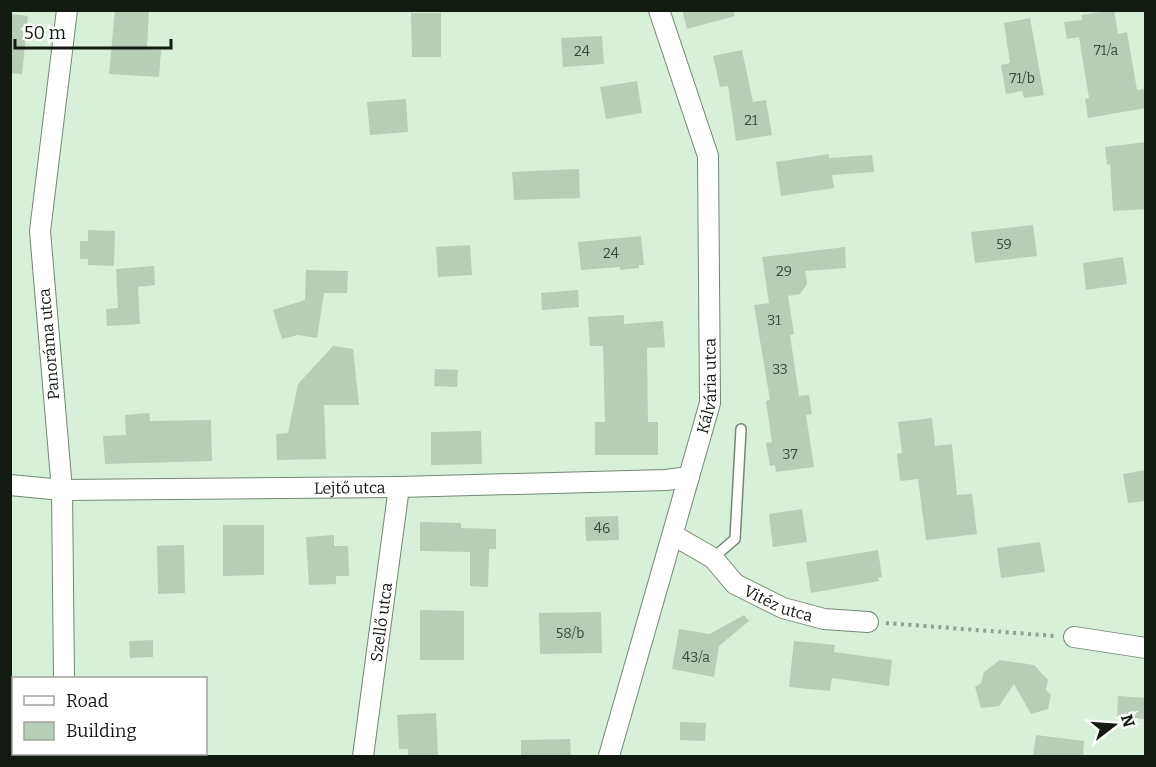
<svg xmlns="http://www.w3.org/2000/svg" width="1156" height="767" viewBox="0 0 1156 767" font-family="Bitter,serif">
<style>
.building{fill:#b7cdb8}
.lines{fill:none;stroke-linecap:round;stroke-linejoin:round}
.service-casing{stroke:#738874;stroke-width:12}
.minor-casing{stroke:#738874;stroke-width:22}
.path{stroke:#90a191;stroke-width:4;stroke-dasharray:3 4.5;stroke-linecap:butt}
.service{stroke:#fff;stroke-width:9}
.minor{stroke:#fff;stroke-width:20}
.labels{text-anchor:middle;dominant-baseline:central;stroke-width:5;stroke-linejoin:round;paint-order:stroke}
.number-label{font-size:14px;fill:#3b473c}
.street-label{font-size:16px;fill:#121a12;stroke:#fff}
</style>
<rect width="100%" height="100%" fill="#d8efd9"/>
<g class="building">
<polygon points="115,10 149,10 147,49 161,50 159,77 109,74"/>
<polygon points="682,10 734,10 735,16 687,29"/>
<polygon points="1114,10 1118,34 1127,32 1137,90 1146,89 1146,108 1088,118 1085,99 1089,98 1079,37 1067,39 1064,22 1082,20 1081,15"/>
<polygon points="411,13 441,13 441,57 412,57"/>
<polygon points="10,14 28,16 22,74 10,73"/>
<polygon points="1030,18 1044,95 1024,98 1022,91 1006,94 1001,65 1010,63 1004,23"/>
<polygon points="602,36 604,64 563,67 561,38"/>
<polygon points="742,50 753,102 766,100 772,135 736,141 728,86 720,87 713,56"/>
<polygon points="637,81 642,113 606,119 600,87"/>
<polygon points="406,99 408,132 370,135 367,102"/>
<polygon points="1146,142 1146,209 1113,211 1110,164 1107,165 1105,147"/>
<polygon points="829,154 829,158 872,155 874,172 832,175 834,188 781,196 776,162"/>
<polygon points="579,169 580,198 514,200 512,172"/>
<polygon points="1033,225 1037,256 975,263 971,232"/>
<polygon points="88,230 115,231 114,266 88,265 88,259 80,259 80,241 88,241"/>
<polygon points="641,236 644,265 639,265 639,268 620,270 620,267 581,270 578,242"/>
<polygon points="470,245 472,275 438,277 436,247"/>
<polygon points="845,247 846,268 805,271 807,284 800,294 788,296 794,334 790,335 799,396 809,395 812,414 806,415 814,467 776,472 775,465 770,466 766,443 772,442 766,401 770,400 754,305 769,303 762,257"/>
<polygon points="1123,257 1127,284 1086,290 1083,263"/>
<polygon points="154,266 155,285 138,287 140,324 107,326 106,309 118,308 116,269"/>
<polygon points="306,270 348,271 347,293 324,293 317,338 298,335 282,339 273,310 305,300"/>
<polygon points="578,290 579,307 542,310 541,293"/>
<polygon points="624,315 624,324 663,321 665,347 647,348 648,422 658,422 658,455 595,455 595,422 605,422 603,346 590,346 588,317"/>
<polygon points="333,346 353,349 359,405 324,405 326,459 277,460 276,434 288,433 298,384"/>
<polygon points="435,369 458,370 457,387 434,386"/>
<polygon points="149,413 150,421 211,420 212,461 105,464 103,436 126,435 125,415"/>
<polygon points="932,418 935,446 952,444 957,495 972,494 977,534 926,540 918,479 900,481 897,454 902,453 898,422"/>
<polygon points="481,431 482,464 431,465 431,432"/>
<polygon points="1146,470 1146,501 1128,503 1123,474"/>
<polygon points="802,509 807,542 773,547 769,514"/>
<polygon points="618,516 619,540 586,541 585,517"/>
<polygon points="420,522 461,523 461,528 496,529 496,549 489,549 488,587 470,586 470,552 420,551"/>
<polygon points="223,525 264,525 264,575 223,576"/>
<polygon points="334,535 334,546 348,546 349,576 336,576 336,584 309,585 306,537"/>
<polygon points="1040,542 1045,572 1001,578 997,548"/>
<polygon points="184,545 185,593 158,594 157,546"/>
<polygon points="878,550 882,577 878,578 879,581 811,593 806,562"/>
<polygon points="420,610 464,611 464,660 420,660"/>
<polygon points="601,612 602,653 540,654 539,613"/>
<polygon points="744,615 749,621 719,646 714,677 672,669 679,629 710,634"/>
<polygon points="153,640 153,657 130,658 129,641"/>
<polygon points="794,641 835,645 834,652 892,660 889,686 832,678 830,691 789,687"/>
<polygon points="1000,660 1034,665 1048,680 1046,690 1051,695 1048,709 1031,714 1014,684 999,706 981,708 975,687 981,683 984,672"/>
<polygon points="1118,696 1146,698 1146,719 1117,717"/>
<polygon points="436,713 438,756 408,756 408,749 399,749 397,715"/>
<polygon points="680,722 706,723 705,741 680,740"/>
<polygon points="1036,735 1084,741 1083,756 1033,756"/>
<polygon points="570,739 571,756 521,756 521,740"/>
</g>
<g class="lines">
<defs>
<polyline id="service" points="713,558 735,539 741,429"/>
<g id="minor">
<path id="s1" d="M 10,485 L 62,490 L 399,487 L 666,480 L 689,477"/>
<path id="s2" d="M 673,535 L 713,558 L 735,584 L 783,608 L 824,619 L 868,622"/>
<polyline points="1074,637 1146,648"/>
<polyline points="64,678 62,490 40,231 67,10"/>
<polyline points="65,754 65,756"/>
<path id="s3" d="M 363,756 L 399,487"/>
<path id="s4" d="M 609,756 L 710,403 L 708,156 L 659,10"/>
</g>
</defs>
<use href="#service" class="service-casing"/>
<use href="#minor" class="minor-casing"/>
<polyline class="path" points="886,623 1055,636"/>
<use href="#service" class="service"/>
<use href="#minor" class="minor"/>
</g>
<g class="labels">
<g class="number-label">
<text x="1106" y="50">71/a</text>
<text x="582" y="51">24</text>
<text x="1022" y="78">71/b</text>
<text x="751" y="120">21</text>
<text x="1004" y="244">59</text>
<text x="611" y="253">24</text>
<text x="784" y="271">29</text>
<text x="774" y="320">31</text>
<text x="780" y="369">33</text>
<text x="790" y="454">37</text>
<text x="602" y="528">46</text>
<text x="570" y="633">58/b</text>
<text x="696" y="657">43/a</text>
</g>
<g class="street-label">
<text transform="translate(49 344) rotate(-95)">Panoráma utca</text>
<text stroke="none"><textPath href="#s4" startOffset="384">Kálvária utca</textPath></text>
<text stroke="none"><textPath href="#s1" startOffset="340">Lejtő utca</textPath></text>
<text stroke="none"><textPath href="#s2" startOffset="128">Vitéz utca</textPath></text>
<text stroke="none"><textPath href="#s3" startOffset="135">Szellő utca</textPath></text>
</g>
</g>
<rect width="1156" height="767" fill="none" stroke="#121a12" stroke-width="24"/>
<rect x="12" y="677" width="195" height="78" fill="#ffffff" stroke="#a0a3a0" stroke-width="1.5"/>
<rect x="24" y="696" width="30" height="9" fill="#ffffff" stroke="#a0a3a0" stroke-width="1.5"/>
<text x="66" y="707" font-size="18" fill="#121a12">Road</text>
<rect x="24" y="722" width="30" height="18" fill="#b7cdb8" stroke="#a0a3a0" stroke-width="1.5"/>
<text x="66" y="737" font-size="18" fill="#121a12">Building</text>
<g transform="translate(1114 725) rotate(73)" stroke="#ffffff" stroke-width="4.5" paint-order="stroke">
<path d="M0-4.5L10 22L0 15L-10 22Z" fill="#121a12"/>
<text y="-9" font-size="16" font-weight="bold" text-anchor="middle" fill="#121a12">N</text>
</g>
<path d="M15 39v9h156v-9" fill="none" stroke="#121a12" stroke-width="3"/>
<text x="24" y="39" font-size="18" fill="#121a12" stroke="#ffffff" stroke-width="4.5" paint-order="stroke">50 m</text>
</svg>
